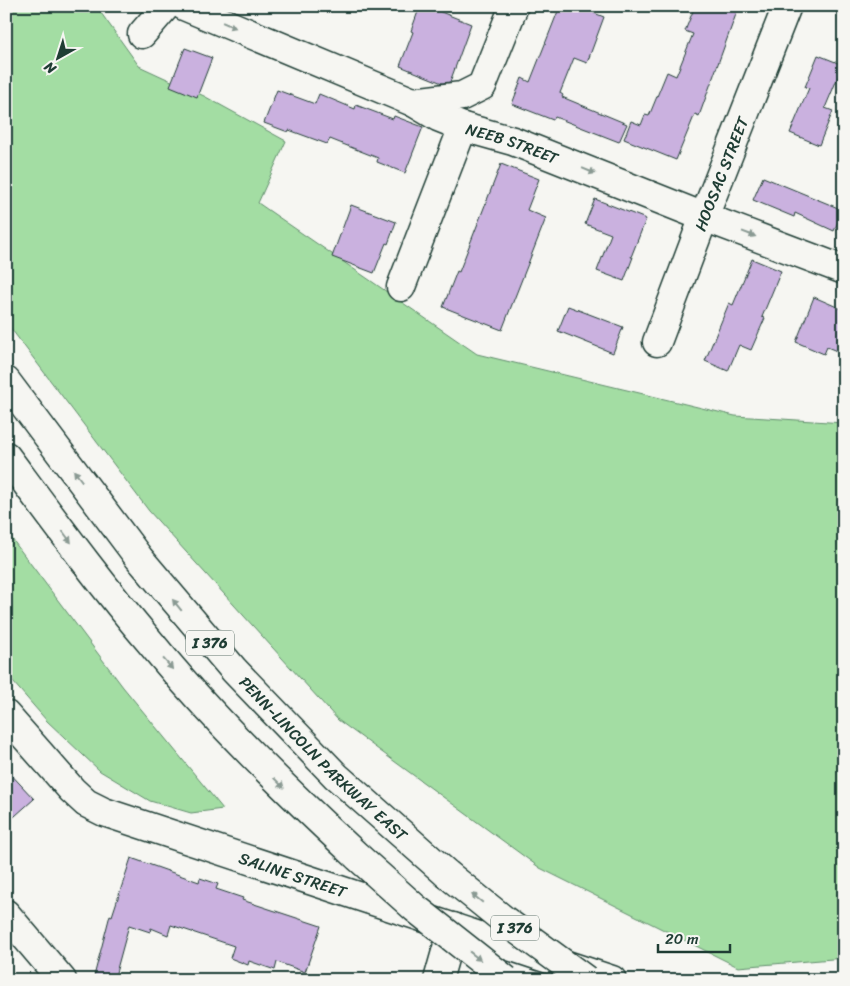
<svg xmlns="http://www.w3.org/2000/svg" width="850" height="986" viewBox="0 0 850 986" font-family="Sriracha,sans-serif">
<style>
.green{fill:#a3dda3;stroke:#618d6c}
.building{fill:#cab1df;stroke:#1f3d34}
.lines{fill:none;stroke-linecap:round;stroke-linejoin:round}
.minor-casing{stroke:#1f3d34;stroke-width:31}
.motorway-casing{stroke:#1f3d34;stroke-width:31}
.minor{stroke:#f6f6f2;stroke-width:28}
.motorway{stroke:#f6f6f2;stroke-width:28}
.motorway-bridge-casing{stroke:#1f3d34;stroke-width:31;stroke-linecap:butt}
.motorway-bridge{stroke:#f6f6f2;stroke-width:28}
.oneway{fill:#8a9a93}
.labels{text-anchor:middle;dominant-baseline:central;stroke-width:4;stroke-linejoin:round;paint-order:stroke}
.shield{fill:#f6f6f2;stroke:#60746d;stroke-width:1}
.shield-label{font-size:15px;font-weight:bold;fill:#1f3d34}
.street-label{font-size:16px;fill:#1f3d34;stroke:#f6f6f2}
</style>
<rect width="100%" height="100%" fill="#f6f6f2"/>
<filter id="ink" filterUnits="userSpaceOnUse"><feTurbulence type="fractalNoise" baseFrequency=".02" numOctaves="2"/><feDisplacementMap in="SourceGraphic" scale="10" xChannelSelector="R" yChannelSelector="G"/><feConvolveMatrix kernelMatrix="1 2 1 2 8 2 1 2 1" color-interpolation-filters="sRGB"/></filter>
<g filter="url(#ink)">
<g class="green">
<polygon points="6,6 96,6 139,66 204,96 286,141 258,203 477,354 735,416 844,423 844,958 738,967 540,868 338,720 149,511 6,322"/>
<polygon points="6,531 123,687 223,809 191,813 150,801 100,771 47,721 6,674"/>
</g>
<g class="building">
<polygon points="420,6 426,6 471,24 450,82 442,83 400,66 413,32 411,31"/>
<polygon points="560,6 596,6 594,13 604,17 587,63 574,58 560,93 563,95 562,97 627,124 619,142 555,117 553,120 512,104 522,78 530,82"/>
<polygon points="695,6 739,6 699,116 695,114 676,160 624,139 631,121 641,125 645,115 649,116 667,72 676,76 693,34 685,31"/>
<polygon points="185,48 212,58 197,97 170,86"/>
<polygon points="818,55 843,65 825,108 833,111 819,145 790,133 809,88 805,87"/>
<polygon points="277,90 315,104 319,94 355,109 356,105 393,119 394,116 423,127 405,173 377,162 378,158 330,139 327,144 289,130 288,132 264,123"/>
<polygon points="501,164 539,179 527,210 546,218 502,330 443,307 457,271 459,272"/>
<polygon points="763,177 843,210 834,231 795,213 794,217 753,200"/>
<polygon points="595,199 646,219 631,257 633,257 624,281 597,271 611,234 585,224"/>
<polygon points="351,205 396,222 388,244 386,243 374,273 332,257"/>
<polygon points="752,259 781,271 762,317 765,318 751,350 739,345 728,371 705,361 729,303 733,305"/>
<polygon points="814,297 844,310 844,354 827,347 824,354 796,342"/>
<polygon points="568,306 623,327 613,353 558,331"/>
<polygon points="6,769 34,799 6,824"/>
<polygon points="131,858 199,882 200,878 218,884 216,889 243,898 242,900 321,926 305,972 277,962 275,970 249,961 248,965 230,958 234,946 171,925 168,935 151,928 150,932 129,925 114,980 93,980 110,915 112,916"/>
</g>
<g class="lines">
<defs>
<g id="minor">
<path id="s1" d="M 184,6 L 413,102 L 438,117 L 463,127 L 513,141 L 704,217 L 844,270"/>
<polyline points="142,34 166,6"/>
<polyline points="413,102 462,96 482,86 514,6"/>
<polyline points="401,287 463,127"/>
<path id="s2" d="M 657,342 L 704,217 L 787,6"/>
<path id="s3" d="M 6,715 L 72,790 L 86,803 L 104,812 L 612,980"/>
<polyline points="6,914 62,980"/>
<polyline points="438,980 453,927"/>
</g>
<g id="motorway">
<path id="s4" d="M 6,381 L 139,558 L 234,670 L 336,776 L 447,874"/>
<path d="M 6,456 C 53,519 99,582 150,642 C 213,719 285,789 358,857"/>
</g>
</defs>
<use href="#minor" class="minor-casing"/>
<use href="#motorway" class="motorway-casing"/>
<use href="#minor" class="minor"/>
<use href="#motorway" class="motorway"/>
<defs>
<g id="motorway-bridge">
<polyline points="358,857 415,908 506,980"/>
<polyline points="447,874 504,920 586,980"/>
</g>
</defs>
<use href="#motorway-bridge" class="motorway-bridge-casing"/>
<use href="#motorway-bridge" class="motorway-bridge"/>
</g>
<defs><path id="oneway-solid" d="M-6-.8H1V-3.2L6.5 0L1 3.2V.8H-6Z" transform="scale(1.25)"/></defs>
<g class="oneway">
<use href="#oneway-solid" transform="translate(229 25) rotate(23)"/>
<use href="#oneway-solid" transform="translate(589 171) rotate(22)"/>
<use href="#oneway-solid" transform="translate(749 234) rotate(21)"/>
<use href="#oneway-solid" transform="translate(78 476) rotate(-127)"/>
<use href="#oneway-solid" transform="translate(67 537) rotate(53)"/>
<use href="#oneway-solid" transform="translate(177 605) rotate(-129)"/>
<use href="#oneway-solid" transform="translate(168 664) rotate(49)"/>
<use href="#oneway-solid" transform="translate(279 783) rotate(45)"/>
<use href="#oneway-solid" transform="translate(477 898) rotate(-141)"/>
<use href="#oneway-solid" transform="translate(475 956) rotate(38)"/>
</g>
</g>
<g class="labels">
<g class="shield">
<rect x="186" y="630.5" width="48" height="25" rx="4"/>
<rect x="491" y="915.5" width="48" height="25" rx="4"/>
</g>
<g class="shield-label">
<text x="210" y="643">I 376</text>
<text x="515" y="928">I 376</text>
</g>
<g class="street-label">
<text stroke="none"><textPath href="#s1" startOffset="356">NEEB STREET</textPath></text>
<text stroke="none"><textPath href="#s2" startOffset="180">HOOSAC STREET</textPath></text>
<text stroke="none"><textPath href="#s4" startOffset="494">PENN-LINCOLN PARKWAY EAST</textPath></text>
<text stroke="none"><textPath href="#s3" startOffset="338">SALINE STREET</textPath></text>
</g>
</g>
<rect width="850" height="986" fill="none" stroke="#f6f6f2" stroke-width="25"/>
<rect x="12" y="12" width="825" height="961" fill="none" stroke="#1f3d34" stroke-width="2" filter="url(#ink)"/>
<g transform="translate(58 58) rotate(219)" stroke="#f6f6f2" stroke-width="4" paint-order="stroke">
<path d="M0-4L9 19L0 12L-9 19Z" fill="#1f3d34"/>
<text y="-8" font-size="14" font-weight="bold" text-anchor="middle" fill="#1f3d34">N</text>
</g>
<path d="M658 944v8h72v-8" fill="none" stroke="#1f3d34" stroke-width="2.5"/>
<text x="665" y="944" font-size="15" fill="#1f3d34" stroke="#f6f6f2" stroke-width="4" paint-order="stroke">20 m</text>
</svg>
